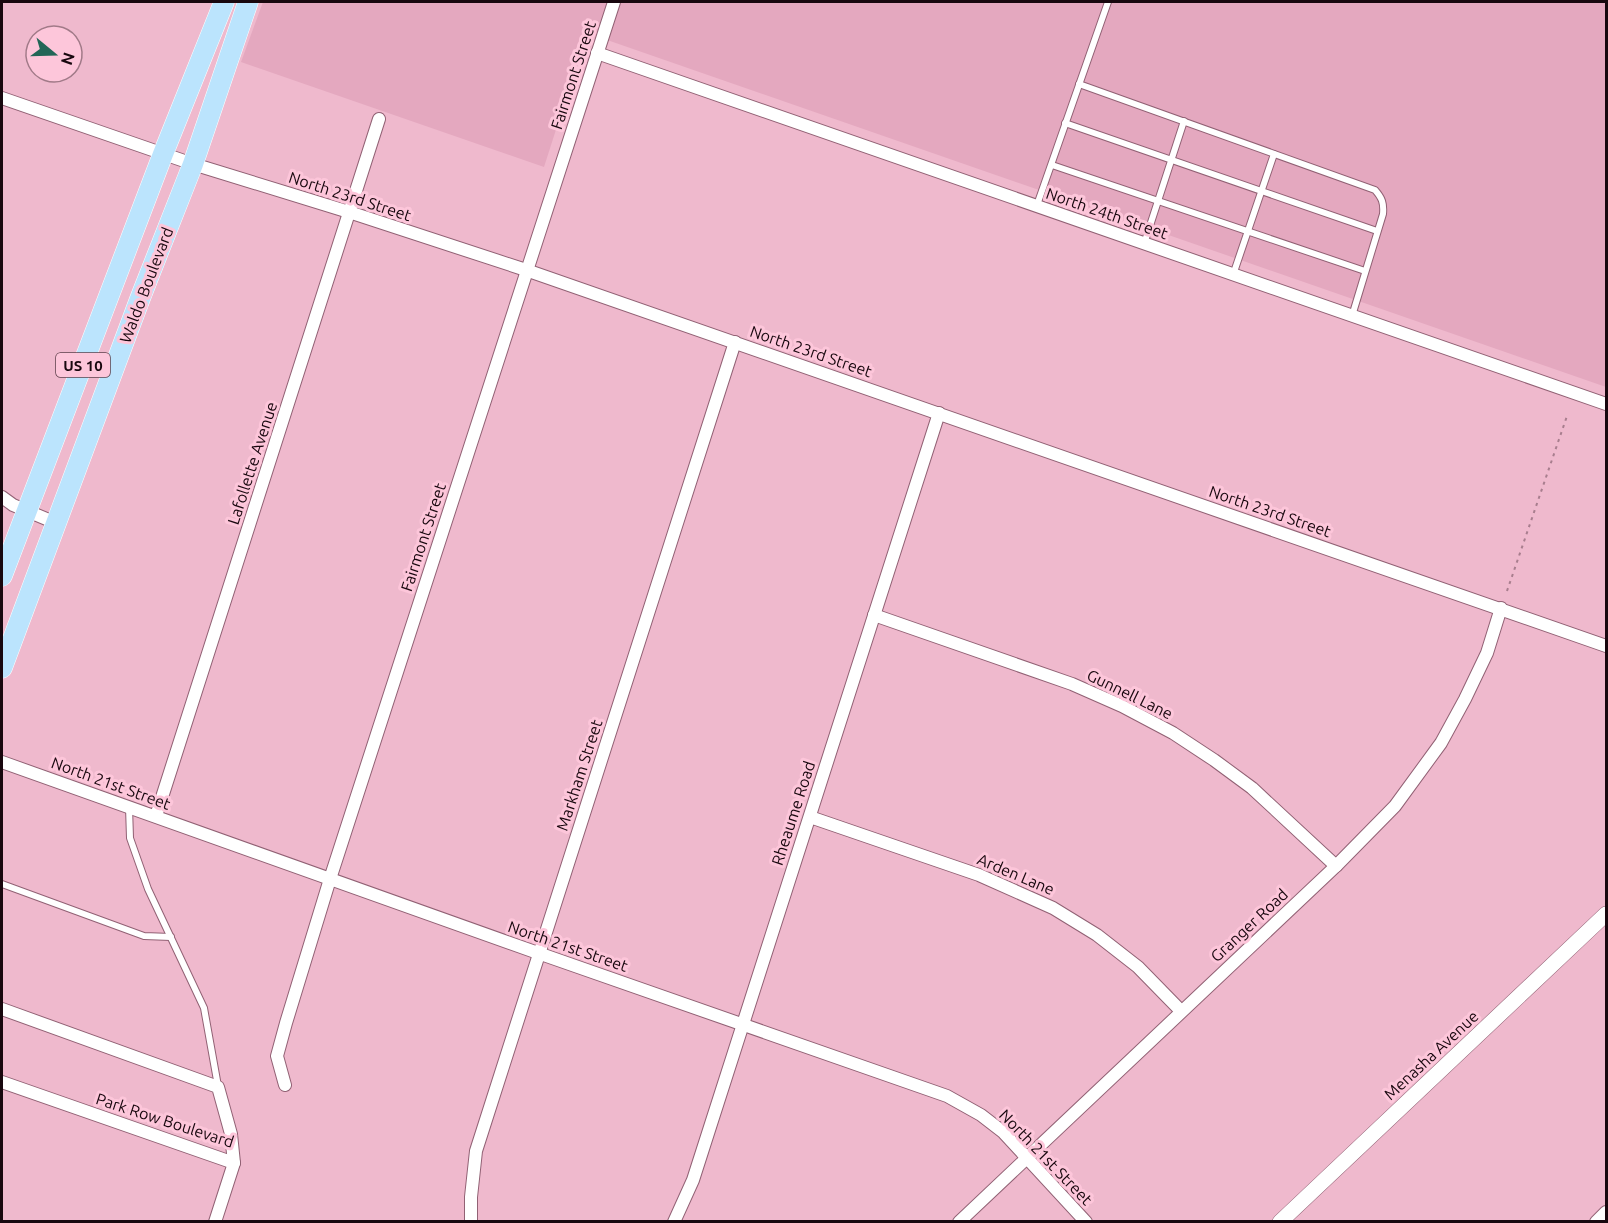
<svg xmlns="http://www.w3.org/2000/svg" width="1608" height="1223" viewBox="0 0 1608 1223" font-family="Ubuntu,sans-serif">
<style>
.built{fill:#e4a8bf}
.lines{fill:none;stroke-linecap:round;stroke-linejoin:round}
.service-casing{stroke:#916174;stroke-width:8}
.minor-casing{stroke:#916174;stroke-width:14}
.tertiary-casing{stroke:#916174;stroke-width:16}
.primary-casing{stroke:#fff;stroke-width:21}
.path{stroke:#a87e8e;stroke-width:2;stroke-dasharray:3 4.5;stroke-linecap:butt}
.service{stroke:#fff;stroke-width:6}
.minor{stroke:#fff;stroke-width:12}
.tertiary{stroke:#fff;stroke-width:15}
.primary{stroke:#bbe4fd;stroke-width:20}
.labels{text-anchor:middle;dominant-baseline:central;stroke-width:6;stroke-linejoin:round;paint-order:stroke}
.shield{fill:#fdc6da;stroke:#5d404b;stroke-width:1.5}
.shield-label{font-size:15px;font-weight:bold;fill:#18070e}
.street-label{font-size:16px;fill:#18070e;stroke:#fdc6da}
</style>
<rect width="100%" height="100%" fill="#efb9cd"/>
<polygon class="built" points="263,2 1606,2 1606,387 587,33 544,167 241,62"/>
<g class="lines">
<defs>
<g id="service">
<path d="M 1079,84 L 1375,190 C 1382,198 1384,203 1383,214 L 1352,316"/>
<polyline points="1065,123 1377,231"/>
<polyline points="1052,165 1365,271"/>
<polyline points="1037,205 1108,2"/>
<polyline points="1144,244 1184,121"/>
<polyline points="1233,275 1274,154"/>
<polyline points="129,807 130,838 148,889 204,1008 218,1086"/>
<polyline points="2,884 144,936 171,937"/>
</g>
<g id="minor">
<polyline points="597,53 1606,404"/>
<polyline points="2,98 193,164 349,212 526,270 1606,646"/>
<polyline points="2,497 13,505 56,523"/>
<polyline points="874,615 1072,684 1122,706 1173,733 1214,760 1252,788 1336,866"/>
<polyline points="2,762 538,953 947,1096 981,1115 1003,1132 1086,1222"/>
<polyline points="156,816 379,119"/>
<polyline points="810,817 979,875 1053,908 1097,935 1138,967 1181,1011"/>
<polyline points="2,1009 218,1087 231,1134 234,1163 215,1222"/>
<polyline points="2,1082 234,1163"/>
<polyline points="285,1085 277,1056 286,1023 330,879 614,2"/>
<polyline points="471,1222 471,1197 476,1151 735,342"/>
<polyline points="674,1222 693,1180 939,413"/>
<polyline points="959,1222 1336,866 1395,806 1441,743 1465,699 1487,653 1501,608"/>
<polyline points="1596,1222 1606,1212"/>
</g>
<polyline id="tertiary" points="1280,1222 1606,914"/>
<g id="primary">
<polyline points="2,576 163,154 224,2"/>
<polyline points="2,668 141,296 193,164 248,2"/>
</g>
</defs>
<use href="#service" class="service-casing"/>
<use href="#minor" class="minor-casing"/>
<use href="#tertiary" class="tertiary-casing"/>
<use href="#primary" class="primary-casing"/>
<polyline class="path" points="1507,591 1567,416"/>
<use href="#service" class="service"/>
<use href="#minor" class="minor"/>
<use href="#tertiary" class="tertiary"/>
<use href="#primary" class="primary"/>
</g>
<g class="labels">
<rect class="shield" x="56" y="353" width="54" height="24" rx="4.5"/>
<g class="shield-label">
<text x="83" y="365">US 10</text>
</g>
<g class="street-label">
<text transform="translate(573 75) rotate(-72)">Fairmont Street</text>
<text transform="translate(350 196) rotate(18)">North 23rd Street</text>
<text transform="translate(1107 213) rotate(19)">North 24th Street</text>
<text transform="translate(146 285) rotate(-69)">Waldo Boulevard</text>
<text transform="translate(811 351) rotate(19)">North 23rd Street</text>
<text transform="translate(252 463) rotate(-72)">Lafollette Avenue</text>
<text transform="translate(1270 511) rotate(19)">North 23rd Street</text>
<text transform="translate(423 537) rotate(-72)">Fairmont Street</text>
<text transform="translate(1130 694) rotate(26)">Gunnell Lane</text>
<text transform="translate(579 775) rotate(-72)">Markham Street</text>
<text transform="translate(111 783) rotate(20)">North 21st Street</text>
<text transform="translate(793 813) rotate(-72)">Rheaume Road</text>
<text transform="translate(1016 874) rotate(23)">Arden Lane</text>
<text transform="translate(1249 925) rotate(-43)">Granger Road</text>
<text transform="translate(568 946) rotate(19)">North 21st Street</text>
<text transform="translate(1431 1055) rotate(-43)">Menasha Avenue</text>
<text transform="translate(165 1120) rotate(18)">Park Row Boulevard</text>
<text transform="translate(1046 1157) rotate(46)">North 21st Street</text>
</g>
</g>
<rect width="1608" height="1223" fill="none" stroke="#18070e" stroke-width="6"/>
<g transform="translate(54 54) rotate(109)"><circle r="28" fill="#fdc6da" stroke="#a17a88" stroke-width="1.5"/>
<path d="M0-4.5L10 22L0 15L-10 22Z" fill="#236657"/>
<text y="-9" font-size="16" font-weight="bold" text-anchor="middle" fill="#18070e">N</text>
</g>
</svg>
